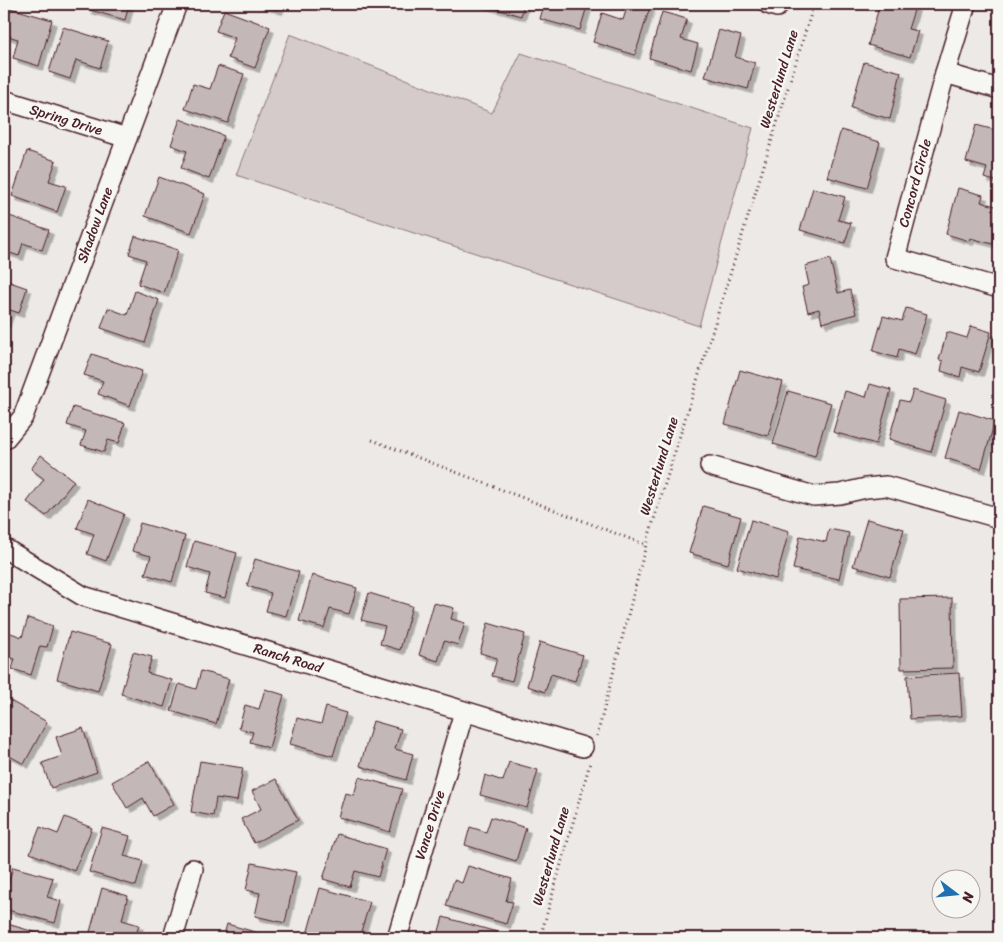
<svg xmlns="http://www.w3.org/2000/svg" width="1003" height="942" viewBox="0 0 1003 942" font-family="Sriracha,sans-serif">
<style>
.green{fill:#d4cbca;stroke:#8f757a}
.building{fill:#c4b7b7;stroke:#4a1f2b;filter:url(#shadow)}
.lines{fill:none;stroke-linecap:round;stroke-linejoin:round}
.minor-casing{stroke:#4a1f2b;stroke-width:22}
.path{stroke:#4a1f2b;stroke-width:3;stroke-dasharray:1 4;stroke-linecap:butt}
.minor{stroke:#f6f6f2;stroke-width:19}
.labels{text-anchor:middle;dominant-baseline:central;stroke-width:5;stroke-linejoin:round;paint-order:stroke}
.street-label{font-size:14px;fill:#4a1f2b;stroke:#f6f6f2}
</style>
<defs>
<filter id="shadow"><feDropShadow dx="4.5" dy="4.5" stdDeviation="0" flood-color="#0004"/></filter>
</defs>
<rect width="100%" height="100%" fill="#ece9e6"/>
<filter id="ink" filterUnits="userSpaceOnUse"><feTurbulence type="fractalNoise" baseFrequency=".02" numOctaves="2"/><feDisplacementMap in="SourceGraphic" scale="10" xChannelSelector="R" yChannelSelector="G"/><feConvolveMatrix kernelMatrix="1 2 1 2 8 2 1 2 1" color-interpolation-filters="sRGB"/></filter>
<g filter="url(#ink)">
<polygon class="green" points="290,34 492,113 521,53 753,128 699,326 236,175"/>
<g class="building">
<polygon points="89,4 129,4 125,20 87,9"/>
<polygon points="258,4 280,4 278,10"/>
<polygon points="479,4 524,4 521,16"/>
<polygon points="544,4 577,4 587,6 580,30 540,19"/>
<polygon points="628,4 639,4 650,7 635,55 593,42 602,13 623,20"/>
<polygon points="880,4 904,4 915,7 908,29 918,31 910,57 868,45"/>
<polygon points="10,8 52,20 39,66 13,58 18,39 4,35 4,28"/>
<polygon points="224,10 270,27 255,68 228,58 235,38 216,31"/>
<polygon points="662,12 687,19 681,39 698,44 691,70 649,58"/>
<polygon points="63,27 108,41 100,68 76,60 70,79 49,72"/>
<polygon points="719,30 741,36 735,57 755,63 748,89 705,77"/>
<polygon points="864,62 901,72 890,119 851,108"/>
<polygon points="218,66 244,74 228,123 185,109 193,84 210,89"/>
<polygon points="180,119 224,136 209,179 181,168 187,151 171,145"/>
<polygon points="976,125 999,131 999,182 984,178 987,168 966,162"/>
<polygon points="841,130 880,142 867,188 827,177"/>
<polygon points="27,151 56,161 49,181 66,186 57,212 12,196"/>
<polygon points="159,177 205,194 191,233 145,216"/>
<polygon points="813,188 845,197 838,220 851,223 845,243 800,230"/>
<polygon points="958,188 983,195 981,202 999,207 999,221 993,244 970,238 969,241 946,234"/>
<polygon points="4,214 49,230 42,250 23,243 19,256 4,251"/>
<polygon points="135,236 178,250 164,293 138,284 146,260 129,254"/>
<polygon points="830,259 838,293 850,290 856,314 822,323 819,309 808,312 802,287 809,285 805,266"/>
<polygon points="4,280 27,288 19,313 10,310 5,324 4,323"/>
<polygon points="135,291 159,300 145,343 101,328 108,308 127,315"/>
<polygon points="906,308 927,314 915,354 899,349 897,358 873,351 883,316 902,321"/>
<polygon points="971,326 991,332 979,372 962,367 960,377 941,371 943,361 939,360 947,332 967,338"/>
<polygon points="92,354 142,371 130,406 98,394 103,381 84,375"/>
<polygon points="740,370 783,382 768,436 725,424"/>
<polygon points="870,384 891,390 876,444 833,432 845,391 866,397"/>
<polygon points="913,390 946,400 931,452 889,439 900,400 909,402"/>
<polygon points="788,391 831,403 815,456 773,444"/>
<polygon points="73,407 125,423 119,443 108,440 104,452 81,445 86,431 67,425"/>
<polygon points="959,410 995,421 981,469 945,458"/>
<polygon points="41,455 74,481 46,516 27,502 44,479 31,469"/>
<polygon points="88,499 124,514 106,561 87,554 94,534 77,528"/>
<polygon points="703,506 741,517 728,564 689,553"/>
<polygon points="867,519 904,529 890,577 853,566"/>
<polygon points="751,520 789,531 776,579 737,568"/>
<polygon points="140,523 185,536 172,582 145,574 151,556 132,551"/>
<polygon points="829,529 849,533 839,579 793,569 800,536 826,542"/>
<polygon points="194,541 237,553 225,598 205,593 210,574 187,567"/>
<polygon points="255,559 299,572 286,616 266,611 271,593 247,586"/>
<polygon points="312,575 357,588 349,614 330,609 324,628 299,621"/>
<polygon points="369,593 412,606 400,650 380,644 385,626 361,620"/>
<polygon points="952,598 953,668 901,669 900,599"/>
<polygon points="434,603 454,608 451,619 465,623 458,645 444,641 438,661 419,655"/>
<polygon points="28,618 53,626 47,647 40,646 31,675 12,669 15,659 4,656 4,646 8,632 22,637"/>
<polygon points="488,623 525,634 512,681 492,676 497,658 480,653"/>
<polygon points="70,632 112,644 98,691 57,679"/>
<polygon points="540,642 583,655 575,681 551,674 545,692 527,686"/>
<polygon points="133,652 152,657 147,673 172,680 164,707 121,694"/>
<polygon points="201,671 229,679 216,724 171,711 179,684 196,689"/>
<polygon points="959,673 962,716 910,719 907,676"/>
<polygon points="265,689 284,695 269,748 250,742 253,732 239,728 245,705 259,709"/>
<polygon points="7,699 47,722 24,764 4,753 4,743 9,733 4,730 4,704"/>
<polygon points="326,707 346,713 333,756 290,744 297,718 321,724"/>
<polygon points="373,721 401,729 395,749 413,754 406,780 360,766"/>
<polygon points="83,728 97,772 51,788 42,763 62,756 56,737"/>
<polygon points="149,761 174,804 153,816 143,798 127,808 112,782"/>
<polygon points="200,761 243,768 237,801 216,798 213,816 191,812"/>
<polygon points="509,762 538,770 527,808 480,795 485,775 503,781"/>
<polygon points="359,777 402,789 390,832 338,817 345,793 354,795"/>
<polygon points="276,779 298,820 254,843 241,819 261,809 252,791"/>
<polygon points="65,817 92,828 74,871 30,853 40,827 58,834"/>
<polygon points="491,817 526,828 516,861 465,845 470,827 486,832"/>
<polygon points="102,828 130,836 124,856 143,861 136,886 89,872"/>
<polygon points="337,834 386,849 378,877 355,871 350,887 323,879"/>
<polygon points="252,863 296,872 285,923 255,916 260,893 246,890"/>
<polygon points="468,866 512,879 506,901 513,902 506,924 446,906 454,880 462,883"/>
<polygon points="13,867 53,878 47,897 61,901 55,923 4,909 4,898"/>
<polygon points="102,888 128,896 122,920 139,925 135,938 112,938 90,932"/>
<polygon points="320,888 370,902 359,938 306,938"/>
<polygon points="443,917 497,932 496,938 437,938"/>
<polygon points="4,923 48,936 48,938 4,938"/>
<polygon points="227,924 276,938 223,938"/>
</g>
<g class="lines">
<defs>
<g id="minor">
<polyline points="768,4 777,7"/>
<polyline points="966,4 945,73 895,258 999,288"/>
<polyline points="945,73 999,89"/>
<polyline points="4,100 127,138"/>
<polyline points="4,440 23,417 177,4"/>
<polyline points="710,466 814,496 840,494 866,488 886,486 999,518"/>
<polyline points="4,548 83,596 583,747"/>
<polyline points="173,938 193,869"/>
<polyline points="397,938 464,712"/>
</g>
</defs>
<use href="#minor" class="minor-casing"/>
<g class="path">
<polyline points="372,440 646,545"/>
<polyline points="597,736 646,545 814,4"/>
<polyline points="540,938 590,763"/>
</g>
<use href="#minor" class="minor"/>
</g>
</g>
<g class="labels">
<g class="street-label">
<text transform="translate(779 79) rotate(-73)">Westerlund Lane</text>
<text transform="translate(66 120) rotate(17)">Spring Drive</text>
<text transform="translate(915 183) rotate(-75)">Concord Circle</text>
<text transform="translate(95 225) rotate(-70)">Shadow Lane</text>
<text transform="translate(659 466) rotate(-73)">Westerlund Lane</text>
<text transform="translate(288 658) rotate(17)">Ranch Road</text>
<text transform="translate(430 825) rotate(-73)">Vance Drive</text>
<text transform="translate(551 856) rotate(-74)">Westerlund Lane</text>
</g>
</g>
<rect width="1003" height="942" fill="none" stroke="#f6f6f2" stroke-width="20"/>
<rect x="10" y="10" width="983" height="922" fill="none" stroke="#4a1f2b" stroke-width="2" filter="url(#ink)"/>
<g transform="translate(956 894) rotate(106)"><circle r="24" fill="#f6f6f2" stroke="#b1a0a2"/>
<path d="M0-4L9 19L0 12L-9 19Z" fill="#1f6fb2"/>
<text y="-8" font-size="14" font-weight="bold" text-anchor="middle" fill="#4a1f2b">N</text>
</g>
</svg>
